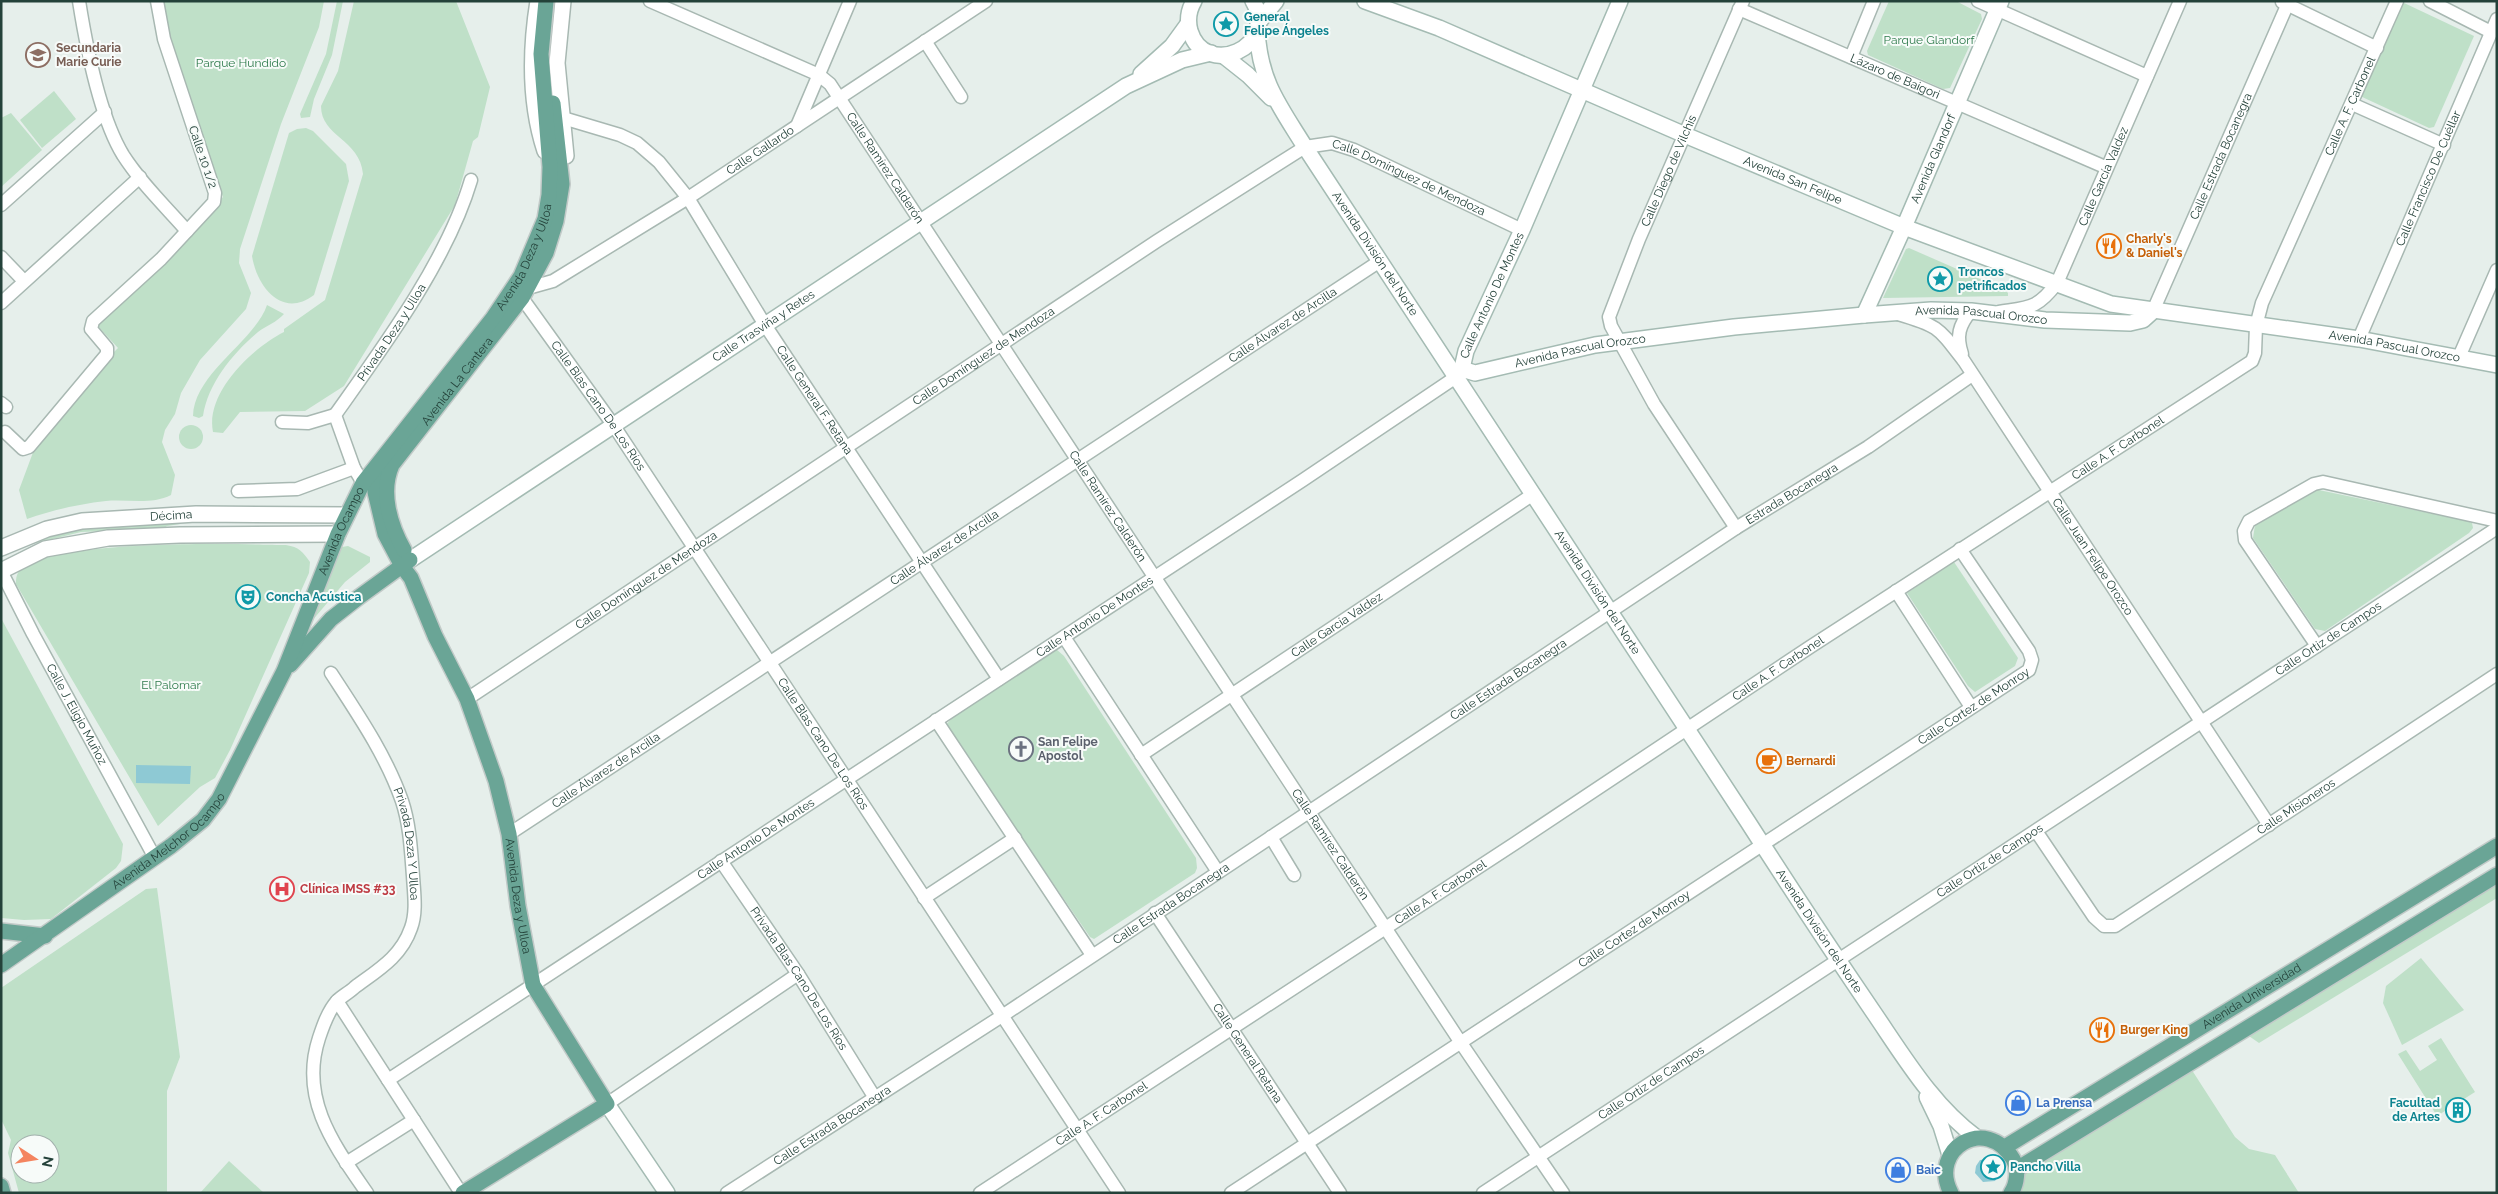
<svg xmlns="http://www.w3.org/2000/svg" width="2498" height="1194" viewBox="0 0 2498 1194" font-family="Raleway,sans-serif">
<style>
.green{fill:#bfe0c8;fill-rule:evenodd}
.water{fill:#8ec9d4}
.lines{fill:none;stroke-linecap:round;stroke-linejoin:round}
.minor-casing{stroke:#a8b8b2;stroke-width:15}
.tertiary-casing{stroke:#a8b8b2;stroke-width:18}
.secondary-casing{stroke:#a4bbb3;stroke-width:18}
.primary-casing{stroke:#c2cac8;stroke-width:18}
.minor{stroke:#fff;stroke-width:12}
.tertiary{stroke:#fff;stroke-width:15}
.secondary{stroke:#fff;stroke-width:15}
.primary{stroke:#6aa596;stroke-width:15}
.labels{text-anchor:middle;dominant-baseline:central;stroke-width:4;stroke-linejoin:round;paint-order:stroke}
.culture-label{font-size:12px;font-weight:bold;fill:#0d838f;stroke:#f7fbf9;text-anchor:start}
.park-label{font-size:12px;fill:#2d7a4b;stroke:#f7fbf9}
.education-label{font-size:12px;font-weight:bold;fill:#785e54;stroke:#f7fbf9;text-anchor:start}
.street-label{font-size:12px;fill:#24423a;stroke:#f7fbf9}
.food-label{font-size:12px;font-weight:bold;fill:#c56008;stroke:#f7fbf9;text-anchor:start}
.worship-label{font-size:12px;font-weight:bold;fill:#5b616d;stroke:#f7fbf9;text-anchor:start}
.health-label{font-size:12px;font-weight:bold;fill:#be3a42;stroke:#f7fbf9;text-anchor:start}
.shop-label{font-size:12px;font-weight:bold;fill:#366cbe;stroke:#f7fbf9;text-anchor:start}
</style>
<rect width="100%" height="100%" fill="#e6efeb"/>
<g class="green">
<path d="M 158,1 L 324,1 L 319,27 L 281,124 L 240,249 L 239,263 L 251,293 L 246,309 L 200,360 L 181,393 L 175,414 L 165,430 L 162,442 L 175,475 L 171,495 C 152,505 127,499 106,501 C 79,504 53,510 27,519 L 19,490 L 38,439 L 83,383 L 118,348 L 95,323 L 223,197 L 165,36 Z"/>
<polygon points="337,1 343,1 332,55 314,99 310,117 301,118 300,114 326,54"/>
<path d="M 354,1 L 456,1 L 490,87 L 478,137 L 473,141 L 455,205 L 344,386 L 305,411 L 240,412 L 223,433 L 213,432 C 205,393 252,348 284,332 L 284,329 L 325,300 L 363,174 C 360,139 321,137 321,106 L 338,71 Z"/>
<polygon points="1889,1 1956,1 1981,14 1982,19 1950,88 1943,89 1868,55 1867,51"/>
<polygon points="2402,2 2474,36 2434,127 2429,128 2360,96"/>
<polygon points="54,91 76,119 42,148 20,120"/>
<polygon points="11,113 42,150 1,187 1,118"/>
<path d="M 306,128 L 313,131 L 346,164 L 349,181 L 314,295 C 282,319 257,287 252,256 L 289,133 L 297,129 Z"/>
<polygon points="1909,248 2005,290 2008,293 2008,296 1883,298 1906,249"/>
<path d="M 267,305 L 284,314 C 277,322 266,326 258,332 C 233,353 208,383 203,416 L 199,418 L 193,416 C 194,373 255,341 267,305 Z"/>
<circle cx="191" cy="437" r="12"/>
<polygon points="2314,489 2467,521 2472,523 2473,528 2469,533 2325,631 2315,629 2253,538 2255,525"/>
<polygon points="112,523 180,524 167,526 163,529 81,532 32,544 1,557 3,554 56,532"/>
<path d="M 286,545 C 299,547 303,552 310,562 L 309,573 L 230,750 L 215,778 L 200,787 L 158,826 L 16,584 C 16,579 16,575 20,570 C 51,539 238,544 286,545 Z"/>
<polygon points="348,546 370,557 370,562 345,582 311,622 339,551 342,547"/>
<polygon points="1954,562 2018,658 2015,666 1975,692 1968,686 1907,593"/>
<polygon points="1,618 123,844 121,861 116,868 51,919 24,920 1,918"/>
<polygon points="1056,649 1064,656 1196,858 1197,868 1195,873 1094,939 1090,937 945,726 952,718"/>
<polygon points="2497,880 2497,898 2259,1043 2246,1034"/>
<path d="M 157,888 L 180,1057 L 167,1091 L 167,1193 L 19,1193 L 8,1153 L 11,1140 L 1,1119 L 1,988 L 146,889 ZM 20,1144 L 50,1144 L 50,1174 L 20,1174 Z"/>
<polygon points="2421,958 2464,1010 2402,1045 2383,1003 2386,986"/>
<polygon points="2441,1038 2475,1092 2437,1116 2398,1054 2406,1050 2420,1071 2437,1060 2428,1046"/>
<polygon points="2188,1064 2235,1137 2249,1149 2275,1155 2299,1193 2011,1193 2017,1169"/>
<polygon points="229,1161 264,1193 200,1193"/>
</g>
<g class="water">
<polygon points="136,765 191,766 190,784 136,783"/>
<polygon points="1989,1159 1998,1176 1995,1181 1983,1182 1975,1173 1976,1166 1980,1160"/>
</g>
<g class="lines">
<defs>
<g id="minor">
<path d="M 79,1 C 86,45 100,117 123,155 C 141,183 165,206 187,231"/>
<path id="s1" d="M 650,1 L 819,75 L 830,84 L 1461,1043 L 1563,1193"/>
<polyline points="1978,1 2147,76"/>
<polyline points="2430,1 2491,32"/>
<polyline points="2282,2 2377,48"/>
<path id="s2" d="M 1739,9 L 2105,167"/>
<polyline points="925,41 961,97"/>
<polyline points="1851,57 1874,1"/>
<polyline points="2352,104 2444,145"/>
<path id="s3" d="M 563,118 L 620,135 L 637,143 L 659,162 L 688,198 L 765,325 L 999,679"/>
<polyline points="797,126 850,1"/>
<polyline points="1,205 105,112"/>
<polyline points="1,257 24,281"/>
<path id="s4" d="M 528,288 L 553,281 L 688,198 L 986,1"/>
<path id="s5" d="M 522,298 L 614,426 L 1119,1193"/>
<polyline points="1,303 140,177"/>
<path id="s6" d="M 2153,311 L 2289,1"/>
<path id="s7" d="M 1999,312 C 2030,307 2037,309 2057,283 L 2180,1"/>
<path id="s8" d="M 1898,314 C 1939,326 1938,327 1964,361 L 2269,825"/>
<path id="s9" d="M 2359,339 L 2497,19"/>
<path d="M 1962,354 C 1956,336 1959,325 1971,311"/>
<polyline points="2459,357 2497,270"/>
<polyline points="1,403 6,407"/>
<polyline points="282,422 308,423 335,415"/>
<polyline points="5,432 23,449 29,447 107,354 107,348 91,329 93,321 161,259 214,202 215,193 164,39 157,1"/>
<path id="s10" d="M 363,483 L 354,468 L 335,415 C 384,346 447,261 471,180"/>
<polyline points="238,491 297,489 354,468"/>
<path id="s11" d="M 1736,528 L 1654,404 L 1611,326 L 1609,317 L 1639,239 L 1743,1"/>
<path id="s12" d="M 1,571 L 33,634 L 155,858"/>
<polyline points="1896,591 1971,707"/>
<polyline points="1064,637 1218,872"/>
<polyline points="2317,646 2245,540 2244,531 2249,521 2314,484 2323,482 2497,521"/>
<path id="s13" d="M 331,673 C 357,713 386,755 402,801 C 410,825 411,851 413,876 C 414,893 417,912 411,928 C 401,957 378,970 355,987 C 350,992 342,996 337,1001 C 328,1011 323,1026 319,1038 C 299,1099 334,1145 367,1193"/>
<path id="s14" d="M 467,699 L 1157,241 L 1305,147 L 1332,143 L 1354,150 L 1522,230"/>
<polyline points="936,720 1092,955"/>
<path id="s15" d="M 1141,755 L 1532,495"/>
<path id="s16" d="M 2036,831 L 2094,917 L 2104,926 L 2115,926 L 2497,674"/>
<path id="s17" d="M 509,834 L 1380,261"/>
<polyline points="1271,837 1294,875"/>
<path id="s18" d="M 721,861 L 798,974 L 875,1098"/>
<polyline points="924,898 1015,838"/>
<path id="s19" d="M 1155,913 L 1340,1193"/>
<polyline points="337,1001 461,1193"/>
<path id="s20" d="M 388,1080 L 1303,480 L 1456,377"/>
<polyline points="607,1104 798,974"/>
<polyline points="346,1163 414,1120"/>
<path id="s21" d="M 727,1193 L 1002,1016 L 1736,528 L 1868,447 L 1972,375"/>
<path id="s22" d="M 980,1193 L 1514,844 L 1810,647 L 2252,361 L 2255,353 L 2256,326 L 2262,303 L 2397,1"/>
<path id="s23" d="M 1231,1193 L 2029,670 L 2032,660 L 2029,651 L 1960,549"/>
<path id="s24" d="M 1483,1193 L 2497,528"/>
</g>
<g id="tertiary">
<path d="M 538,1 C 530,51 529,102 545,151"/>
<polyline points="563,1 557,63 566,156"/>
<path id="s25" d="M 1,548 L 47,529 L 82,521 L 196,514 L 346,515"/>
<polyline points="1,571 45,549 108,538 180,535 338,534"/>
</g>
<g id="secondary">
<path d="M 1194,1 C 1188,11 1187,20 1190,31 C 1205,80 1280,47 1253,1"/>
<path id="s26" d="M 1365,1 L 1439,28 L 1685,135 L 1904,227 L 2111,304 L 2359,339 L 2497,365"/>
<polyline points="1258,23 1276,1"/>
<path id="s27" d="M 1257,31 C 1260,82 1279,105 1305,147 C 1453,372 1601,597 1748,822 C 1789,886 1831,950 1874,1013 C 1904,1057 1933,1106 1977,1138"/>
<polyline points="1224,56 1248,75 1271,98"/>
<polyline points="1141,74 1172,46 1188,24"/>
<path id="s28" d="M 1864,315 L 1904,227 L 2001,1"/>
<path id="s29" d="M 1465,370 L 1475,373 L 1595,345 L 1734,327 L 1864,315 L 1931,310 L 1971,311 L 2045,320 L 2130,323 L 2143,320 L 2153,311"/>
<path id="s30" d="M 1465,370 L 1463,364 L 1466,351 L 1522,230 L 1620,1"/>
<path id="s31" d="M 410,560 L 1126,86 L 1182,60 L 1211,53"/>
<polyline points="1927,1097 1941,1126 1950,1155"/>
<polyline points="607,1104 667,1193"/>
</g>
<g id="primary">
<path id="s32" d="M 375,470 L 375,492 L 385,534 L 402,566 L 411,578 L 435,636 L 467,699 L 496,781 L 509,834 L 518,906 L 533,985 L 607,1104 L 463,1193"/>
<path id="s33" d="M 404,550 C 390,525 380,492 392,465 L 522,298 L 546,253 L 556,221 L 562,184 L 553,103"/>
<polyline points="290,665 331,619 359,597 410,560"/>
<polyline points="1,931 45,936"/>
<path id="s34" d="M 1,965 L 171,846 L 203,820 L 219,799 L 284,671 L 338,534 L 363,483 L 493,318 L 521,276 L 545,219 L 549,195 L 550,167 L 541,54 L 546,1"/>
<path id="s35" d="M 2005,1147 L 2497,846"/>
<polyline points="2017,1169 2497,875"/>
<polyline points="1,1186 3,1193"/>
<path d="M 1951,1193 C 1928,1149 1986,1114 2013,1159 C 2019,1169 2017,1184 2011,1193"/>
</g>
</defs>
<use href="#minor" class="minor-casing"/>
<use href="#tertiary" class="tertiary-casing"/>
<use href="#secondary" class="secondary-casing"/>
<use href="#primary" class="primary-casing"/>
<use href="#minor" class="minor"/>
<use href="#tertiary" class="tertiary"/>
<use href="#secondary" class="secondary"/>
<use href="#primary" class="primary"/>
</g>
<defs>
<symbol id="sight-ring" viewBox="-11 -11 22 22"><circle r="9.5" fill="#f7fbf9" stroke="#0f9aa8" stroke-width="1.5"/><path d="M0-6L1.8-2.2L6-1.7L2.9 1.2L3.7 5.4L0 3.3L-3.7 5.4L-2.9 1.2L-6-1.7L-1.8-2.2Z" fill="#0f9aa8"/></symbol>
<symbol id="school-ring" viewBox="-11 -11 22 22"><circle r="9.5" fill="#f7fbf9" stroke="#8d6e63" stroke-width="1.5"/><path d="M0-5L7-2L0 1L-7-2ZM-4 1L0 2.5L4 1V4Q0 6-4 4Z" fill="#8d6e63"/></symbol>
<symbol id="restaurant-ring" viewBox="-11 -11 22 22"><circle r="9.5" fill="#f7fbf9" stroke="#e8710a" stroke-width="1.5"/><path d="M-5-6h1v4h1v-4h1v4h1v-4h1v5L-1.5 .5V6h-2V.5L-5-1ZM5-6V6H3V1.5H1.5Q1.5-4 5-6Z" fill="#e8710a"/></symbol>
<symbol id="theatre-ring" viewBox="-11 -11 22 22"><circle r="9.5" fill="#f7fbf9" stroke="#0f9aa8" stroke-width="1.5"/><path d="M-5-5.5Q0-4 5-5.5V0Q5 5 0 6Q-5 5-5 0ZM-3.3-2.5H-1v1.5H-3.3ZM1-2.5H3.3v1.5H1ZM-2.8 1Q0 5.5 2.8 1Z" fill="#0f9aa8"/></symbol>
<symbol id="church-ring" viewBox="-11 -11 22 22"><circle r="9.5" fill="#f7fbf9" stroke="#6b7280" stroke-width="1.5"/><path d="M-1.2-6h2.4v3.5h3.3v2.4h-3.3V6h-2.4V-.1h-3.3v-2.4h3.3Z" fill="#6b7280"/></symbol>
<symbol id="cafe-ring" viewBox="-11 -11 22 22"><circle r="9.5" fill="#f7fbf9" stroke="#e8710a" stroke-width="1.5"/><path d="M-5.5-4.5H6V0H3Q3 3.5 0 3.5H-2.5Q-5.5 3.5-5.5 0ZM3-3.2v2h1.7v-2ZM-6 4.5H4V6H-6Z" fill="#e8710a"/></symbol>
<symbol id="hospital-ring" viewBox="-11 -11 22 22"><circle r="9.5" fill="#f7fbf9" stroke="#e0444e" stroke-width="1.5"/><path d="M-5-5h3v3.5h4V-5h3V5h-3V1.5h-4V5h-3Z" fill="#e0444e"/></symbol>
<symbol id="shop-ring" viewBox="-11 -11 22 22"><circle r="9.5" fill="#f7fbf9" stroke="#3f7fe0" stroke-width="1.5"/><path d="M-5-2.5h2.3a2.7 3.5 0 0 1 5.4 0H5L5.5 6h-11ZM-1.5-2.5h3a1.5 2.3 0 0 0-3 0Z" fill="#3f7fe0"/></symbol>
<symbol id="building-ring" viewBox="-11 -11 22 22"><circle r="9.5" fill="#f7fbf9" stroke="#0f9aa8" stroke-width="1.5"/><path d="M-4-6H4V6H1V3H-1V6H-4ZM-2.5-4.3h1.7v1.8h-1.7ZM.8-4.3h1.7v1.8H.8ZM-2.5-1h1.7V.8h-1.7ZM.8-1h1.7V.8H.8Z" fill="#0f9aa8"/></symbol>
</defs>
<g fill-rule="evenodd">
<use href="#sight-ring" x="1212" y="10" width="28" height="28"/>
<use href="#school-ring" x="24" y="41" width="28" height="28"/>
<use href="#restaurant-ring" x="2095" y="232" width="28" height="28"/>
<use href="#sight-ring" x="1926" y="265" width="28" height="28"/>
<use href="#theatre-ring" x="234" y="583" width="28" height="28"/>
<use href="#church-ring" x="1007" y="735" width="28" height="28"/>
<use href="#cafe-ring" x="1755" y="747" width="28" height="28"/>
<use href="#hospital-ring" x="268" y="875" width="28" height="28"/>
<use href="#restaurant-ring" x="2088" y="1016" width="28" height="28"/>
<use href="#shop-ring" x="2004" y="1089" width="28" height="28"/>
<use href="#building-ring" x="2444" y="1096" width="28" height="28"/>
<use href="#sight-ring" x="1979" y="1153" width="28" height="28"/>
<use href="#shop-ring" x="1884" y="1156" width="28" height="28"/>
</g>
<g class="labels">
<g class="culture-label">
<text x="1244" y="17">General<tspan x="1244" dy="14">Felipe Ángeles</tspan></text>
<text x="1958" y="272">Troncos<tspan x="1958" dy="14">petrificados</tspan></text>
<text x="266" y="597">Concha Acústica</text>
<text x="2440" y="1103" text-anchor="end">Facultad<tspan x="2440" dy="14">de Artes</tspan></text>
<text x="2010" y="1167">Pancho Villa</text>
</g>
<g class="park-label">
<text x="1929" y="40">Parque Glandorf</text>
<text x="241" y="63">Parque Hundido</text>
<text x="171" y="685">El Palomar</text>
</g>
<g class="education-label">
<text x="56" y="48">Secundaria<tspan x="56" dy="14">Marie Curie</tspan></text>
</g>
<g class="street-label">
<text stroke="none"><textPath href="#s2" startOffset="170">Lázaro de Baigori</textPath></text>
<text stroke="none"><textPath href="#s22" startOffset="1795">Calle A. F. Carbonel</textPath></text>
<text stroke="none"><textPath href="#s4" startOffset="271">Calle Gallardo</textPath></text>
<text stroke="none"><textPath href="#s6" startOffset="169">Calle Estrada Bocanegra</textPath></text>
<text transform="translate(203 157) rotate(71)">Calle 10 1/2</text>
<text stroke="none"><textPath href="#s28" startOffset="171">Avenida Glandorf</textPath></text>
<text stroke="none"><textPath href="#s1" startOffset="299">Calle Ramírez Calderón</textPath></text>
<text stroke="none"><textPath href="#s11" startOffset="405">Calle Diego de Vilchis</textPath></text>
<text stroke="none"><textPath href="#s7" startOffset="184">Calle García Valdez</textPath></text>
<text stroke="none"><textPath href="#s14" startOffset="1115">Calle Domínguez de Mendoza</textPath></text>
<text stroke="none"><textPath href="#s9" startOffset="175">Calle Francisco De Cuéllar</textPath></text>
<text stroke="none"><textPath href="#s26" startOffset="464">Avenida San Felipe</textPath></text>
<text stroke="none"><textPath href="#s27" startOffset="255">Avenida División del Norte</textPath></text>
<text stroke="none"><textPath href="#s34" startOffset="902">Avenida Deza y Ulloa</textPath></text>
<text stroke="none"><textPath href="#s30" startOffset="81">Calle Antonio De Montes</textPath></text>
<text stroke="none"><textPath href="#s29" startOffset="522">Avenida Pascual Orozco</textPath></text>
<text stroke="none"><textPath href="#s17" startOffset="926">Calle Álvarez de Arcilla</textPath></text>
<text stroke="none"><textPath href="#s31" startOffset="424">Calle Trasviña y Retes</textPath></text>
<text stroke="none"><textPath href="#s10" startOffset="174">Privada Deza y Ulloa</textPath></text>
<text stroke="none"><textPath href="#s26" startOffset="1092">Avenida Pascual Orozco</textPath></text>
<text stroke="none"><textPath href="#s29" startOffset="118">Avenida Pascual Orozco</textPath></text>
<text stroke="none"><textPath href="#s14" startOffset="620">Calle Domínguez de Mendoza</textPath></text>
<text stroke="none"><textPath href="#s33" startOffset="195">Avenida La Cantera</textPath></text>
<text stroke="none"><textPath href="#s3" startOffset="392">Calle General F. Retana</textPath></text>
<text stroke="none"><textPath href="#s5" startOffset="132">Calle Blas Cano De Los Ríos</textPath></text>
<text stroke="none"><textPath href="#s22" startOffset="1360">Calle A. F. Carbonel</textPath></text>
<text stroke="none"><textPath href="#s21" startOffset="1274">Estrada Bocanegra</textPath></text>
<text stroke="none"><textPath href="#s1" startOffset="704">Calle Ramírez Calderón</textPath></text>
<text stroke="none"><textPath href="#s25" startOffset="175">Décima</textPath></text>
<text stroke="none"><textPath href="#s34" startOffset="570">Avenida Ocampo</textPath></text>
<text stroke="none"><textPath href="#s17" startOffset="521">Calle Álvarez de Arcilla</textPath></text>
<text stroke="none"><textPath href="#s8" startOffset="318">Calle Juan Felipe Orozco</textPath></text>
<text stroke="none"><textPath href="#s14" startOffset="215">Calle Domínguez de Mendoza</textPath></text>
<text stroke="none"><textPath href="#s27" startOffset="660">Avenida División del Norte</textPath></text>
<text stroke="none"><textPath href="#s20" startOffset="845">Calle Antonio De Montes</textPath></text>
<text stroke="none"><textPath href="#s15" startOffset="235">Calle García Valdez</textPath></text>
<text stroke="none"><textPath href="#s24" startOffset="1011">Calle Ortiz de Campos</textPath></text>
<text stroke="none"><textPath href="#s22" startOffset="955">Calle A. F. Carbonel</textPath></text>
<text stroke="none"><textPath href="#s21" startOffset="935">Calle Estrada Bocanegra</textPath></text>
<text stroke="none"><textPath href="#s23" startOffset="888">Calle Cortez de Monroy</textPath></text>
<text stroke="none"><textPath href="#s12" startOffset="162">Calle J. Eligio Muñoz</textPath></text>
<text stroke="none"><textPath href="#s5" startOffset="538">Calle Blas Cano De Los Ríos</textPath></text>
<text stroke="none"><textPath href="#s17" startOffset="116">Calle Álvarez de Arcilla</textPath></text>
<text stroke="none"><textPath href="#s16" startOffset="345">Calle Misioneros</textPath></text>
<text stroke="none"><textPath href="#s20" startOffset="440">Calle Antonio De Montes</textPath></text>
<text stroke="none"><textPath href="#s34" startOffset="209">Avenida Melchor Ocampo</textPath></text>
<text stroke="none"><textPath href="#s1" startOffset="1109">Calle Ramírez Calderón</textPath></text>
<text stroke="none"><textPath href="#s13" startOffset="190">Privada Deza Y Ulloa</textPath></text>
<text stroke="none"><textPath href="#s24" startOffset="606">Calle Ortiz de Campos</textPath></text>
<text stroke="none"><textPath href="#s22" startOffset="550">Calle A. F. Carbonel</textPath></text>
<text stroke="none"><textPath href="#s32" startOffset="454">Avenida Deza y Ulloa</textPath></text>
<text stroke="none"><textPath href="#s21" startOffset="530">Calle Estrada Bocanegra</textPath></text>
<text stroke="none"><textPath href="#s23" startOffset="482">Calle Cortez de Monroy</textPath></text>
<text stroke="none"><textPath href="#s27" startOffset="1065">Avenida División del Norte</textPath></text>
<text stroke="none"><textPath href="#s18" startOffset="141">Privada Blas Cano De Los Ríos</textPath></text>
<text stroke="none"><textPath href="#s35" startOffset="289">Avenida Universidad</textPath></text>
<text stroke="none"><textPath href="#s19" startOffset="168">Calle General Retana</textPath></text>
<text stroke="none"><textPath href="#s24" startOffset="201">Calle Ortiz de Campos</textPath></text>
<text stroke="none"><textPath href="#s22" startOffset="145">Calle A. F. Carbonel</textPath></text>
<text stroke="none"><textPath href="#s21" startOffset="125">Calle Estrada Bocanegra</textPath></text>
</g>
<g class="food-label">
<text x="2126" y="239">Charly's<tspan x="2126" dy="14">&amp; Daniel's</tspan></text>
<text x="1786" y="761">Bernardi</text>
<text x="2120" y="1030">Burger King</text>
</g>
<g class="worship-label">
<text x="1038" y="742">San Felipe<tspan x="1038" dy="14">Apostol</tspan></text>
</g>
<g class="health-label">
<text x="300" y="889">Clínica IMSS #33</text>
</g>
<g class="shop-label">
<text x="2036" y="1103">La Prensa</text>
<text x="1916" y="1170">Baic</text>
</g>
</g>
<rect width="2498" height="1194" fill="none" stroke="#24423a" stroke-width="5"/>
<g transform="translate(35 1159) rotate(102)"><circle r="24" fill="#f7fbf9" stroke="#a3b1ad"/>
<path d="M0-4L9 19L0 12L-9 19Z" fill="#f4845f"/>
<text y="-8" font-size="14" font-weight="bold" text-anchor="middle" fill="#24423a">N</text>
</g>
</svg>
